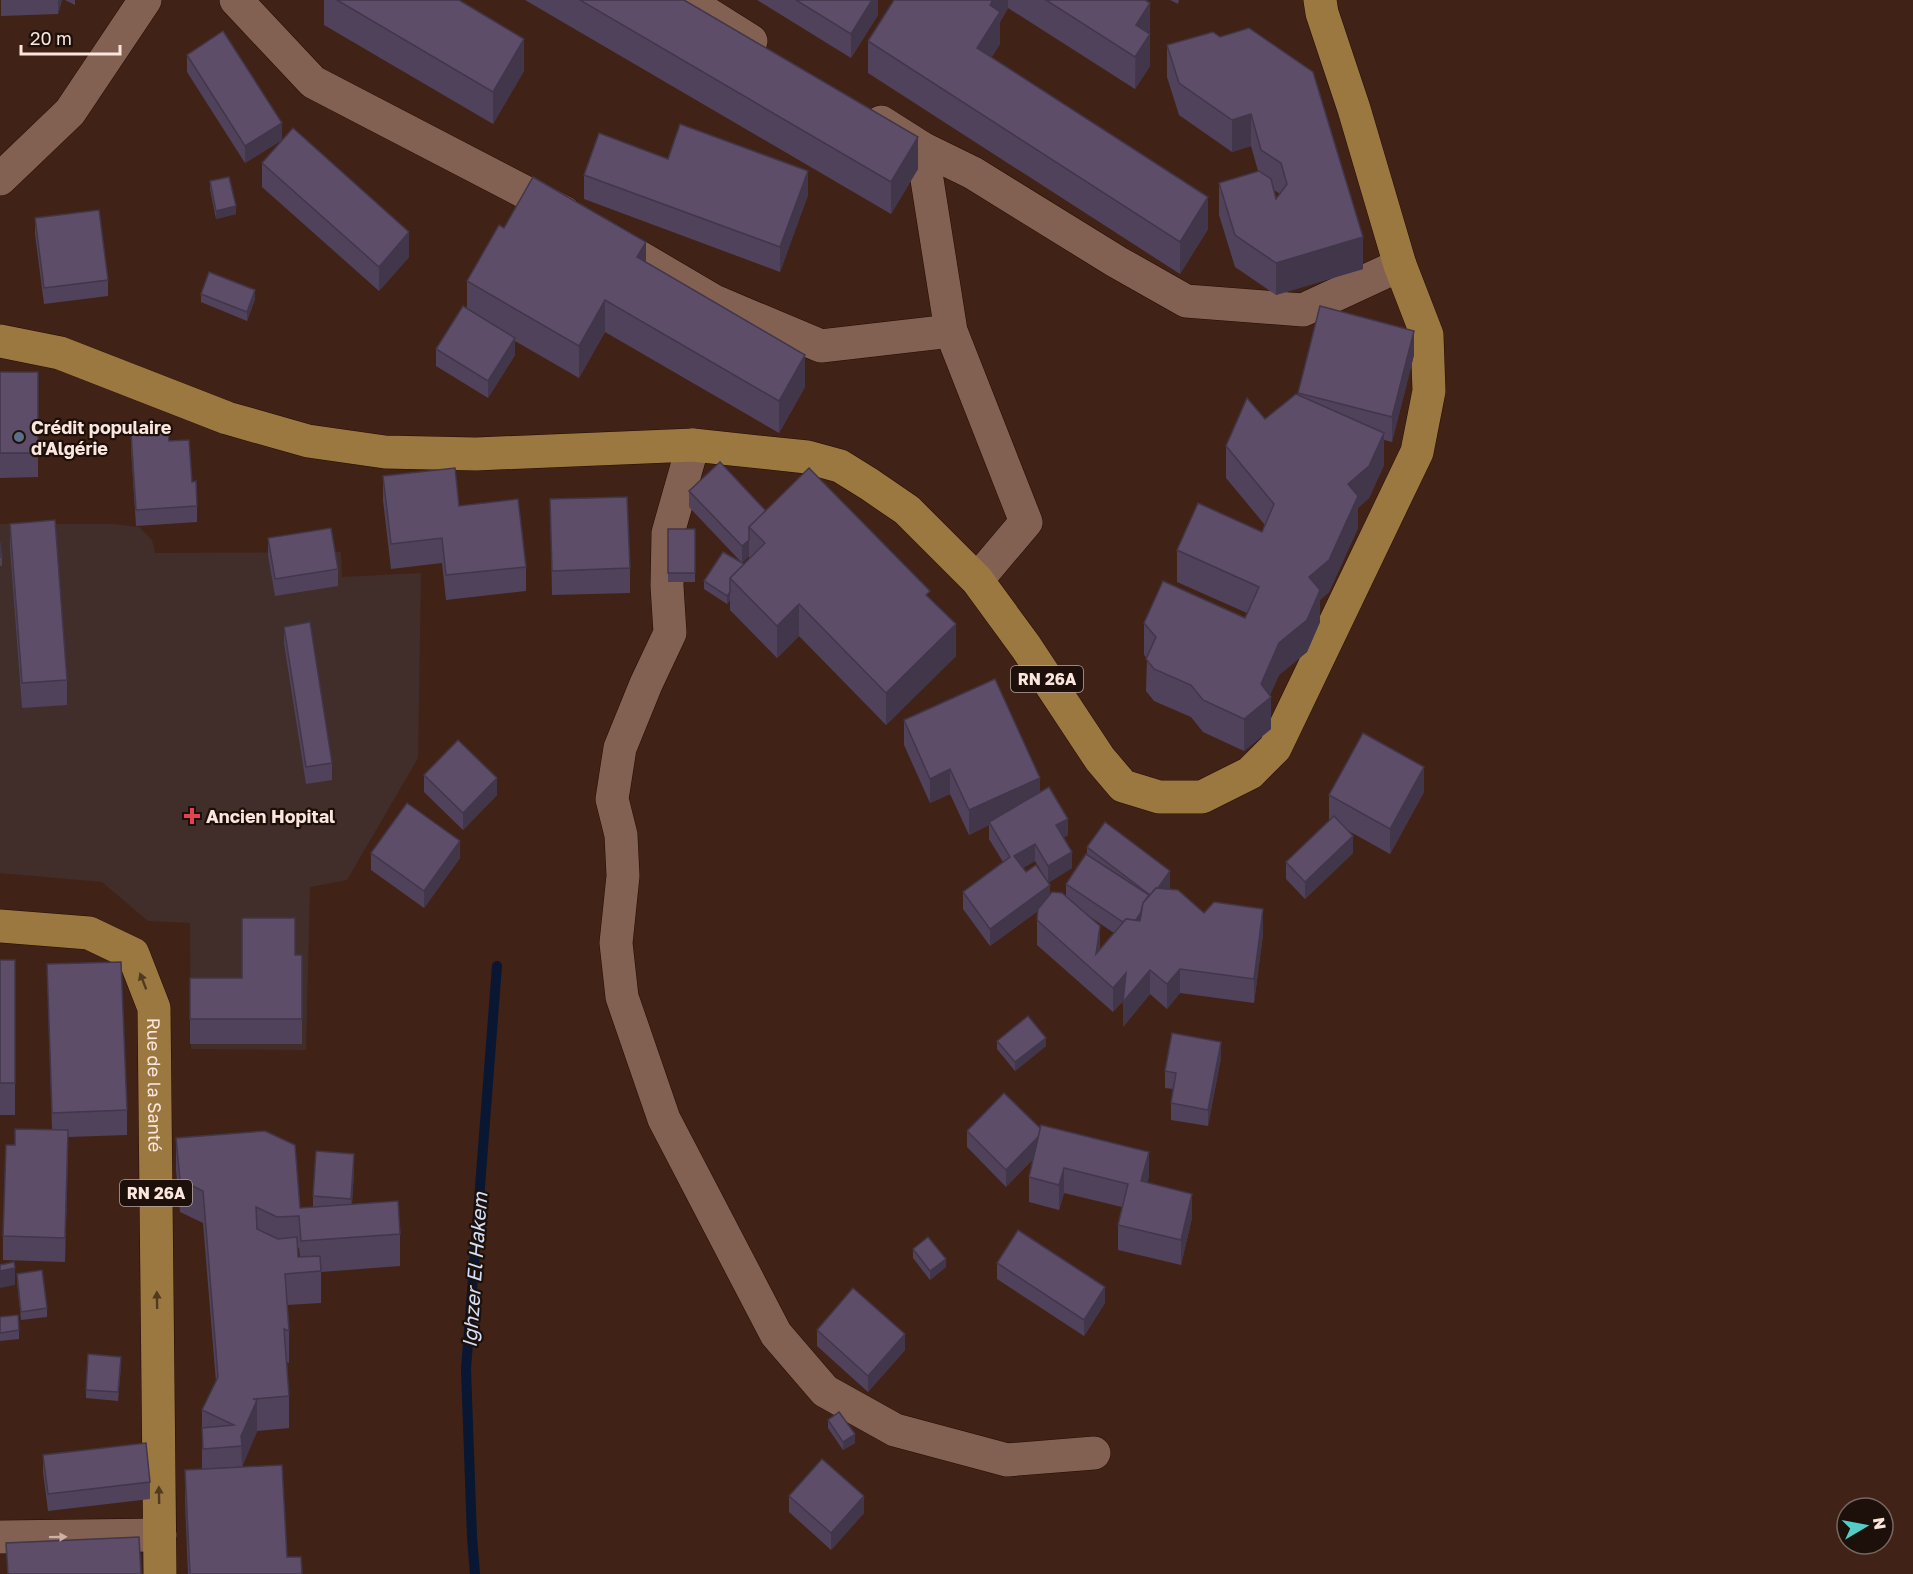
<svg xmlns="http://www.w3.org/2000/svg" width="1913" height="1574" viewBox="0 0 1913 1574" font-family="'Golos Text',sans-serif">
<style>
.medical{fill:#412e2a}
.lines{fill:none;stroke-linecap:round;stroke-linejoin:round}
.stream{stroke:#091733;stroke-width:10}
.minor-casing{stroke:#260b02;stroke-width:34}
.major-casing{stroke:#260b02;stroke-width:34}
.minor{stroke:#836152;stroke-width:33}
.major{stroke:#9c7841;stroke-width:33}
.wall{fill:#50425a;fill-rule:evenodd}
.shaded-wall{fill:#41364a}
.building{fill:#5d4d69;stroke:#41364a;stroke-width:1.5}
.oneway{fill:#503a21}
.oneway2{fill:#cbb1a6}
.service-dot{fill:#5c6f8a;stroke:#1d100b;stroke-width:2}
.health-dot{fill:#e0444e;stroke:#1d100b;stroke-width:2}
.labels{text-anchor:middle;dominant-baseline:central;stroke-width:4.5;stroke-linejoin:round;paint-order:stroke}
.shield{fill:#1d100b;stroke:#b8a69f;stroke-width:1.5}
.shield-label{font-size:16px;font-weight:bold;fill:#fbe6de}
.poi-label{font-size:18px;font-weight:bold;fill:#fbe6de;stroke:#1d100b;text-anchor:start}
.street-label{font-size:18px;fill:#fbe6de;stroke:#1d100b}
.water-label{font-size:20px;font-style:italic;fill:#d3e0f8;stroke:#1d100b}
</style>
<rect width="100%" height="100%" fill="#402316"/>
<polygon class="medical" points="0,524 113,524 139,527 152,540 155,553 341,552 342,577 421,573 418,758 347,880 310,887 306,1050 191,1049 190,923 148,921 102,882 0,873"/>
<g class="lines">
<polyline class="stream" points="475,1574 472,1537 466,1369 497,966"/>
<defs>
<g id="minor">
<polyline points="236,0 313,82 565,213"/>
<polyline points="686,0 751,41"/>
<polyline points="881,122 922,148 973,173 1117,262 1186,301 1303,310 1400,265"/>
<polyline points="922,148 951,331 1026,522 977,580"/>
<polyline points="0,179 70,112 145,0"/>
<polyline points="607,238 714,301 821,346 951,331"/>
<polyline points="693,445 668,533 667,586 670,633 646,684 620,748 612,799 621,835 623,876 616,943 622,997 664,1119 776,1334 825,1391 895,1430 1007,1460 1094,1453"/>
<polyline points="0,1537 160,1535"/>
</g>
<g id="major">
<polyline points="0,341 60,353 227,418 308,441 385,452 476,454 693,445 807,457 840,466 869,484 907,510 977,580 1026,647 1100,759 1123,786 1159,797 1202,797 1250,773 1275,748 1417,452 1429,391 1427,335 1400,265 1354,109 1322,13 1320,0"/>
<path id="s1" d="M 0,926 L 89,933 L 133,954 L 154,1008 L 160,1574"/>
</g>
</defs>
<use href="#minor" class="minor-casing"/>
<use href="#major" class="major-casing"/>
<use href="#minor" class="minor"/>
<use href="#major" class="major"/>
</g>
<g class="wall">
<polygon points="1,0 62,0 58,14 1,16"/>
<polygon points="65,0 75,0 75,5"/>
<polygon points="324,0 460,0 524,71 493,124 324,25"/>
<polygon points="525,0 684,0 918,169 891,214"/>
<polygon points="757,0 878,0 878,15 851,58"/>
<polygon points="894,0 1145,0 1150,3 1150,66 1135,89 1008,8 1000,22 1000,44 991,58 1208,229 1180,274 868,73 868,41"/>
<polygon points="1170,0 1179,0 1178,4"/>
<path d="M 1213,32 L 1363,269 L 1276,295 L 1235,267 L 1219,215 L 1219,183 L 1258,171 L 1251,146 L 1232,152 L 1179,115 L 1167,77 L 1167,45 ZM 1274,190 L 1280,194 L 1276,199 Z"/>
<polygon points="187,55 282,140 245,163 187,72"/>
<polygon points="668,159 808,195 780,272 584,199 584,175"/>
<polygon points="262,163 409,257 379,291 262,187"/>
<polygon points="210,181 236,214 216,219 210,189"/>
<polygon points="35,218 108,280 108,296 44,304 35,234"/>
<polygon points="504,228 646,262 805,387 779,433 605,332 579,378 515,341 515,355 488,398 436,366 436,349 467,308 467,281"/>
<polygon points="201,294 255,299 247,321 201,302"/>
<polygon points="1414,355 1392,442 1384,440 1384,465 1369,498 1358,508 1358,528 1329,592 1320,600 1320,622 1307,652 1279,675 1270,695 1271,729 1244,751 1203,732 1191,717 1154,701 1146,691 1147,658 1144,655 1144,623 1245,618 1247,613 1177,582 1177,550 1262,532 1265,525 1226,478 1226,446 1265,419 1298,394 1298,393"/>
<polygon points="0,372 38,372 38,477 0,478"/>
<polygon points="131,433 169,441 192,482 197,506 197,522 136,526 131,449"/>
<polygon points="383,476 459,506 526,567 526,591 446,600 442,563 391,569 383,500"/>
<path d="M 689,491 L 766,511 L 930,598 L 956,656 L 886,725 L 799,636 L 777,658 L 730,610 L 730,600 L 727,604 L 704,589 L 704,581 L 742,563 L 689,507 ZM 749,556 L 749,559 L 744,564 L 742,563 Z"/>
<polygon points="550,499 630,568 630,593 552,595"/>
<polygon points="10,524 67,680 67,705 22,708 10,548"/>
<rect x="668" y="529" width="27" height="53"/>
<polygon points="268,538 338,569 338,586 275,596 268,555"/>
<polygon points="0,542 2,557 2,566 0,566"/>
<polygon points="284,627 332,763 332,780 306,784 284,643"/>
<path d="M 904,720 L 1040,792 L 1068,835 L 1063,838 L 1072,868 L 1048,883 L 1050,894 L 1066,897 L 1066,884 L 1087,854 L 1087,847 L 1170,888 L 1169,889 L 1204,913 L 1263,934 L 1254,1003 L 1180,993 L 1167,1009 L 1150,994 L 1123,1027 L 1123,1001 L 1113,1012 L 1037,945 L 1037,920 L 1038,911 L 990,946 L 963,909 L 963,892 L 1003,862 L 989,839 L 989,825 L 969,835 L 950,794 L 930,803 L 904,745 ZM 1035,861 L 1046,879 L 1026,872 L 1023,868 ZM 1086,914 L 1114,933 L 1100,950 Z"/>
<polygon points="424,775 497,795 463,830 424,792"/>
<polygon points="1424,792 1390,854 1347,830 1353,853 1305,899 1286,879 1286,862 1330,820 1329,819 1329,795"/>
<polygon points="371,853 460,858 424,908 371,870"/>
<polygon points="295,955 302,955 302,1044 190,1044 190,978 242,978"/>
<rect x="0" y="960" width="15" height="155"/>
<polygon points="47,964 127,1110 127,1135 68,1137 65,1262 3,1260 3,1236 15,1145 52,1130"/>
<polygon points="997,1041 1046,1046 1015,1071 997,1049"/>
<polygon points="1221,1058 1208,1126 1171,1120 1171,1103 1173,1089 1165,1088 1165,1071"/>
<polygon points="1041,1129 1149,1176 1147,1183 1192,1218 1181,1265 1118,1250 1118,1225 1122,1207 1064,1193 1059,1210 1029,1202 1029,1177 1034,1158 1006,1187 967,1147 967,1131"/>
<path d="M 176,1138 L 300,1208 L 313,1207 L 313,1196 L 354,1171 L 352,1204 L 400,1234 L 400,1266 L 321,1272 L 321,1303 L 287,1305 L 289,1331 L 289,1363 L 287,1362 L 289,1396 L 289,1428 L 257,1431 L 242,1467 L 287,1557 L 302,1574 L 188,1574 L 185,1502 L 185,1470 L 202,1469 L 202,1410 L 216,1382 L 203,1223 L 180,1212 L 176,1170 ZM 297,1248 L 299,1248 L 300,1257 L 298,1257 Z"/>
<polygon points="913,1249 946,1267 930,1280 913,1258"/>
<polygon points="997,1263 1105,1303 1084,1336 997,1279"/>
<polygon points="17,1274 47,1308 47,1317 21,1320 17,1282"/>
<polygon points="0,1317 19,1330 19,1339 0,1341"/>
<polygon points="817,1330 905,1350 868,1392 817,1346"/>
<polygon points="121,1365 118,1401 86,1398 86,1390"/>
<polygon points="828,1420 855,1443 843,1450 828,1428"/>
<polygon points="43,1455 150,1482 150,1499 48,1511 43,1472"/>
<polygon points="789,1496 864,1513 831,1550 789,1512"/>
</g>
<g class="shaded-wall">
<polygon points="58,0 62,0 58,14"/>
<polygon points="872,0 878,0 878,15 851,58 851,34"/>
<polygon points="993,0 1008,0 1008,8 1000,22 1000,44 977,80 977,48 990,5"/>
<polygon points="1150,3 1150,66 1135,89 1136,25"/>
<polygon points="524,39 524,71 493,124 493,92"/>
<polygon points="1251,114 1251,146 1232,152 1232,120"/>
<polygon points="282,123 282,140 245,163 245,146"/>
<polygon points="918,137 918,169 891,214 891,182"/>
<polygon points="808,171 808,195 780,272 780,247"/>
<polygon points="1208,197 1208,229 1180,274 1180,242"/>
<polygon points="236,206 236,214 216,219 216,211"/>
<polygon points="409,232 409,257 379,291 379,267"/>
<polygon points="1363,237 1363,269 1276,295 1276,263"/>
<polygon points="646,242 646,274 637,257"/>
<polygon points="255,290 255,299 247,321 247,312"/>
<polygon points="605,300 605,332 579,378 579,346"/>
<polygon points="1414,331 1414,355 1392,442 1392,417"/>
<polygon points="515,338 515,355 488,398 488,381"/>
<polygon points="805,355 805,387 779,433 779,401"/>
<polygon points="1384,433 1384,465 1369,498 1358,508 1358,528 1329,592 1320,600 1320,622 1307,652 1279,675 1268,699 1271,697 1271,729 1244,751 1244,719 1309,577 1348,484"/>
<polygon points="749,540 749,556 742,563 742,546"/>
<polygon points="730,592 730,600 727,604 727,596"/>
<polygon points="799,604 799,636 777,658 777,626"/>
<polygon points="956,624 956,656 886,725 886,693"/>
<polygon points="1424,767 1424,792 1390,854 1390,829"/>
<polygon points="950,769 950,794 930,803 930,779"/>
<polygon points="497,778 497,795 463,830 463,813"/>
<polygon points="1040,778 1040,802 989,822 989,825 969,835 969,810"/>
<polygon points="1068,819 1068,835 1056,842 1056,825"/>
<polygon points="1353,836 1353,853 1305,899 1305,882"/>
<polygon points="460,841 460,858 424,908 424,891"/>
<polygon points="1035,844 1035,861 1014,873 1014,856"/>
<polygon points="1072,852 1072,868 1048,883 1048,866"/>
<polygon points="1170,871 1170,888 1152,912 1152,896"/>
<polygon points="1050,885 1050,902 990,946 990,929"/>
<polygon points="1151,897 1131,944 1131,927"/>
<polygon points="1263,909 1263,934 1254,1003 1254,979"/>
<polygon points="1100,926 1100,951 1096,954"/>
<polygon points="1180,969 1180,993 1167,1009 1167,984"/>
<polygon points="1150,970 1150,994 1123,1027 1123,1002"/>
<polygon points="1126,973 1126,997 1113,1012 1113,988"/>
<polygon points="1046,1038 1046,1046 1015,1071 1015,1062"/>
<polygon points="1221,1042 1221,1058 1208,1126 1208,1110"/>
<polygon points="68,1130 68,1155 65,1262 65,1238"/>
<polygon points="1041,1133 1041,1150 1006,1187 1006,1170"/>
<polygon points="1149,1152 1149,1176 1141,1206 1141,1181"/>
<polygon points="354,1154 354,1171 351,1215 351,1199"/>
<polygon points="1064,1168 1064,1193 1059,1210 1059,1185"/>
<polygon points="1192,1194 1192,1218 1181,1265 1181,1240"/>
<polygon points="946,1259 946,1267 930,1280 930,1271"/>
<polygon points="15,1268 15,1285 0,1288 0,1271"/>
<polygon points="1105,1287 1105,1303 1084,1336 1084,1320"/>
<polygon points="905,1334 905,1350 868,1392 868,1376"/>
<polygon points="257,1400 257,1432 242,1466 241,1436"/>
<polygon points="855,1434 855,1443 843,1450 843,1442"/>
<polygon points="864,1496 864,1513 831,1550 831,1533"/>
</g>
<g class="building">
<polygon points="337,0 459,0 524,39 493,92"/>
<polygon points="580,0 684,0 918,137 891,182"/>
<polygon points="796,0 872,0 851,34"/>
<polygon points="894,0 993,0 990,5 1000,12 977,48 1208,197 1180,242 868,41"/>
<polygon points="1046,0 1145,0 1150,3 1136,25 1150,34 1135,57"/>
<polygon points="1249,28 1313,72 1363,237 1276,263 1235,235 1219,183 1259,171 1271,179 1276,199 1287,184 1281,163 1261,150 1251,114 1232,120 1179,83 1167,45 1213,32 1220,37"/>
<polygon points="223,31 282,123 245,146 187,55"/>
<polygon points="680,124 808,171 780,247 584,175 599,133 668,159"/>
<polygon points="293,128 409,232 379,267 262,163"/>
<polygon points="229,177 236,206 216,211 210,181"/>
<polygon points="533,177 646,242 637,257 805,355 779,401 605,300 579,346 467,281 499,225 504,228"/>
<polygon points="99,210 108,280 44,288 35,218"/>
<polygon points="209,272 255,290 247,312 201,294"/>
<polygon points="463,306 515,338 488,381 436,349"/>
<polygon points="1320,306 1414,331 1392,417 1298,393"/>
<rect x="0" y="372" width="38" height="81"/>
<polygon points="1296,394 1384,433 1369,466 1348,484 1358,496 1329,560 1309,577 1320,590 1307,620 1279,643 1261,684 1271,697 1244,719 1203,700 1191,685 1154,669 1146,659 1156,637 1144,623 1163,581 1245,618 1259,587 1177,550 1198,503 1262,532 1274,504 1226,446 1247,398 1265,419"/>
<polygon points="168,430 169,441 189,440 192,482 196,481 197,506 136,510 131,433"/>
<polygon points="720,462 766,511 749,527 749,540 742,546 689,491"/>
<polygon points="455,468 459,506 518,499 526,567 446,575 442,538 391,544 383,476"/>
<polygon points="809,468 930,591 926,595 956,624 886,693 799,604 777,626 730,578 765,543 749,527"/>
<polygon points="627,497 630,568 552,571 550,499"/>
<polygon points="55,520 67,680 22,683 10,524"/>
<polygon points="331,528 338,569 275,579 268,538"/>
<rect x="668" y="529" width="27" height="44"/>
<polygon points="0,542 2,557 0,557"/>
<polygon points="723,552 744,564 730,578 730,592 727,596 704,581"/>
<polygon points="310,622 332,763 306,767 284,627"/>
<polygon points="995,679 1040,778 969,810 950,769 930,779 904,720"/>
<polygon points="1363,733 1424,767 1390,829 1329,795"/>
<polygon points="458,740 497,778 463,813 424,775"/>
<polygon points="1049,787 1068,819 1056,825 1072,852 1048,866 1035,844 1014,856 1026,872 1036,865 1050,885 990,929 963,892 1010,857 989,822"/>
<polygon points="407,803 460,841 424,891 371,853"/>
<polygon points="1334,816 1353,836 1305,882 1286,862"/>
<polygon points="1105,822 1170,871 1158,888 1156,888 1150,895 1087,847"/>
<polygon points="1086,854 1149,895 1143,903 1141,912 1136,920 1126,919 1123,922 1066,884"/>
<polygon points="1156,888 1178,890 1204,913 1214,902 1263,909 1254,979 1180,969 1167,984 1150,970 1123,1002 1126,973 1113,988 1037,920 1038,909 1052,892 1062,893 1100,926 1096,954 1126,919 1140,921 1143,903"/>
<polygon points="242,918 295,918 295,955 302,955 302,1019 190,1019 190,978 242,978"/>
<rect x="0" y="960" width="15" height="123"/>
<polygon points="121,962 127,1110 52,1113 47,964"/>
<polygon points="1028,1016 1046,1038 1015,1062 997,1041"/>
<polygon points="1172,1033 1221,1042 1208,1110 1171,1103 1176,1073 1165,1071"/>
<polygon points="1004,1093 1041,1129 1039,1136 1006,1170 967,1131"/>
<polygon points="1041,1125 1149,1152 1141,1181 1192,1194 1181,1240 1118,1225 1128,1184 1064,1168 1059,1185 1029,1177"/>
<polygon points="15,1129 68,1130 65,1238 3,1236 6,1145 15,1145"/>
<polygon points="265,1131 295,1145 300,1208 398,1201 400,1234 301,1241 299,1216 277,1217 256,1207 257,1229 278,1239 297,1237 298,1257 320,1256 321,1271 285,1274 289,1331 284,1329 289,1396 253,1399 257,1400 241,1436 242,1446 203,1449 202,1428 234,1425 202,1410 218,1377 203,1191 180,1180 176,1138"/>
<polygon points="316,1151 354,1154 351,1199 313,1196"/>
<polygon points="1018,1230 1105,1287 1084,1320 997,1263"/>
<polygon points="928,1237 946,1259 930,1271 913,1249"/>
<polygon points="14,1262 15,1268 0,1271 0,1265"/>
<polygon points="42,1270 47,1308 21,1312 17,1274"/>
<polygon points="853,1288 905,1334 868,1376 817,1330"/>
<polygon points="18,1315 19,1330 0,1333 0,1317"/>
<polygon points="88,1354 121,1357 118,1392 86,1390"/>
<polygon points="839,1412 855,1434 843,1442 828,1420"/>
<polygon points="146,1443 150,1482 48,1494 43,1455"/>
<polygon points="822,1459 864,1496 831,1533 789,1496"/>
<polygon points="282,1465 287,1557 301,1557 302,1574 190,1574 185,1470"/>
<polygon points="139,1537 141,1574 8,1574 6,1543"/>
</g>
<defs><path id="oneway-solid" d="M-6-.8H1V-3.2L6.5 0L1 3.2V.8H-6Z" transform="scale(1.5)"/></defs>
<g class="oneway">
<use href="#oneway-solid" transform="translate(143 981) rotate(-111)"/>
<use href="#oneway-solid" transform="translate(157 1300) rotate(-91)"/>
<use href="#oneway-solid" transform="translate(159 1495) rotate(-91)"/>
</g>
<use class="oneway2" href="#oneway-solid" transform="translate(58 1537) rotate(-1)"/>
<circle class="service-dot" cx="19" cy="437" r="6"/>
<path class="health-dot" d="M189 807h6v6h6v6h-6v6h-6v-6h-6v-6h6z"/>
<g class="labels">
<g class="shield">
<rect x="1011" y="666" width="72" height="26" rx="4.5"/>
<rect x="120" y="1180" width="72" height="26" rx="4.5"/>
</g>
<g class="shield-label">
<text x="1047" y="679">RN 26A</text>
<text x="156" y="1193">RN 26A</text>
</g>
<g class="poi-label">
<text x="31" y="427">Crédit populaire<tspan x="31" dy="21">d'Algérie</tspan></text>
<text x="206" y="816">Ancien Hopital</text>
</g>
<g class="street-label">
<text stroke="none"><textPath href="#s1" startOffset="273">Rue de la Santé</textPath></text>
</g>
<g class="water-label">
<text transform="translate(474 1270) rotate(-86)">Ighzer El Hakem</text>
</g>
</g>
<g transform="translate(1865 1526) rotate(80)"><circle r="28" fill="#1d100b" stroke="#76665f" stroke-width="1.5"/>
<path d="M0-4.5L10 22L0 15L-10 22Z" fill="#54cdc7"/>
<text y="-9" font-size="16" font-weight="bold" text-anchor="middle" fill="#fbe6de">N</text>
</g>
<path d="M21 45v9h99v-9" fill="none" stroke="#fbe6de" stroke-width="3"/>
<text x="30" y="45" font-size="18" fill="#fbe6de" stroke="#1d100b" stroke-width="4.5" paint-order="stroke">20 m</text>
</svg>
